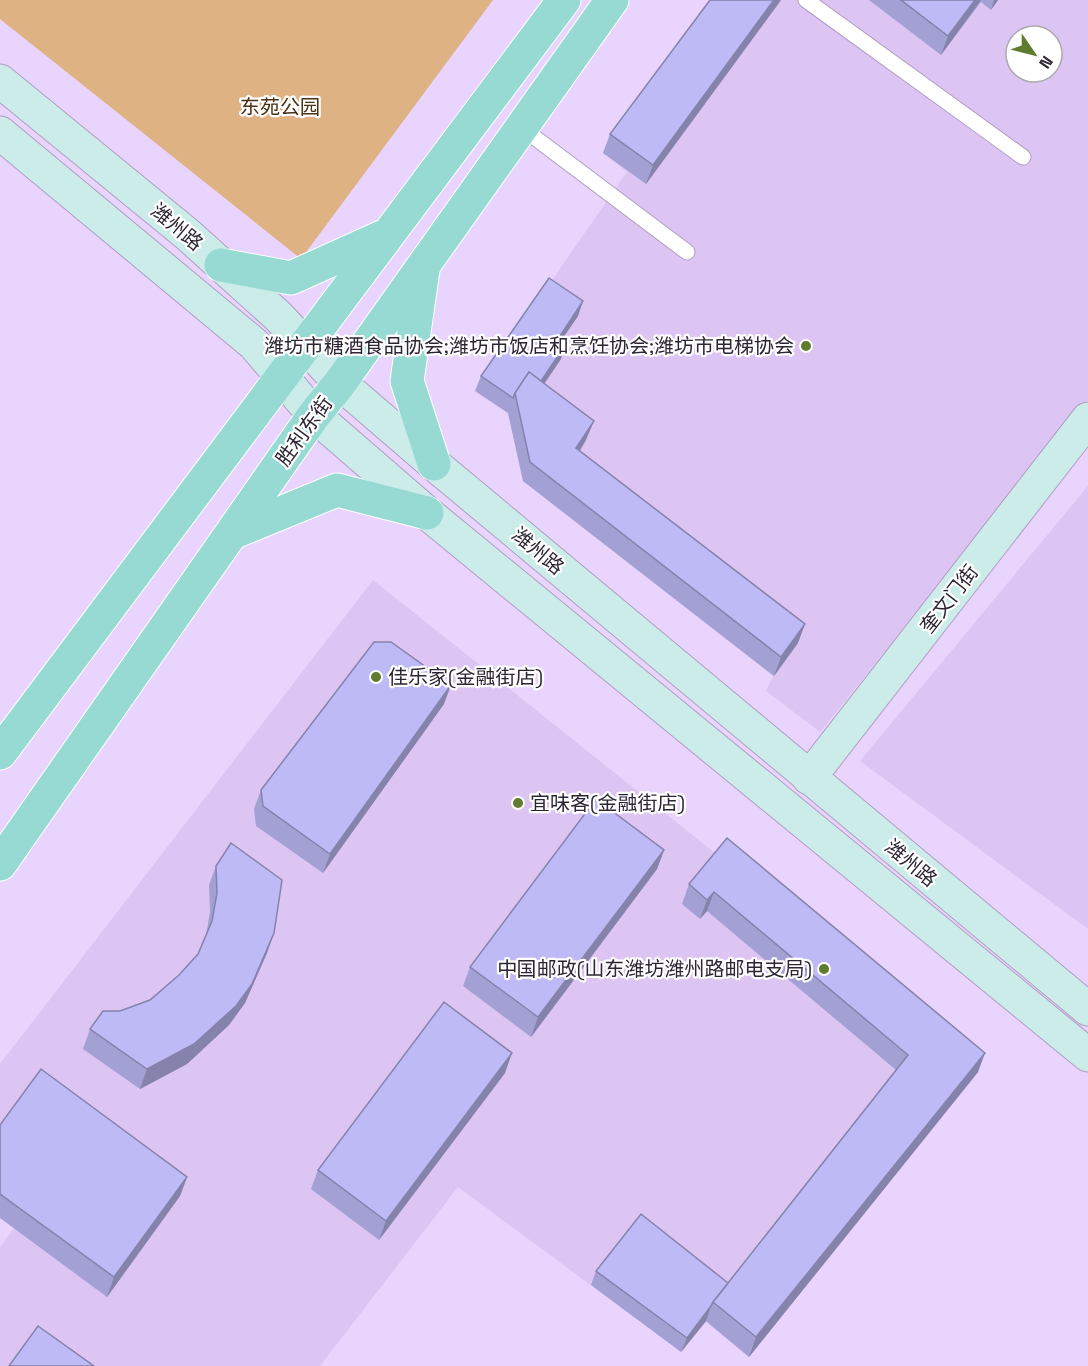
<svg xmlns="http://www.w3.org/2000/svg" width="1088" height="1366" viewBox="0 0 1088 1366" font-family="'Space Grotesk','Noto Sans SC',sans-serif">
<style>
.built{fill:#dcc5f3;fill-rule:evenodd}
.green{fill:#dfb283}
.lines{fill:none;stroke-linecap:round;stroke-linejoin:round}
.lane-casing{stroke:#b09dc3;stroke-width:17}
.secondary-casing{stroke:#b09dc3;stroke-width:35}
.primary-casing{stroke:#fff;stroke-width:35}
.lane{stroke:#fff;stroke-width:15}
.secondary{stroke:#cbece9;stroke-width:33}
.primary{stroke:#97dad4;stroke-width:33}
.wall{fill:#a3a0d4}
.shaded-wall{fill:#8582ac}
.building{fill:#bebaf6;stroke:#8582ac;stroke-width:1.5}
.poi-dot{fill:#5e7b30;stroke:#fff;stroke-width:2}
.labels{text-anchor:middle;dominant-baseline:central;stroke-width:4.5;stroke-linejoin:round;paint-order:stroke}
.park-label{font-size:20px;fill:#493116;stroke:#fff}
.street-label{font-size:20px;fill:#2c2534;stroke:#fff}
.poi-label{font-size:20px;fill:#2c2534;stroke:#fff;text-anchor:end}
</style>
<rect width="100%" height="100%" fill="#e8d4fd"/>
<g class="built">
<path d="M 718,0 L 1088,0 L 1088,400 L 820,732 L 766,691 L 773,676 L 523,481 L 508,413 L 475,391 L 627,172 L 603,153 ZM 1016,36 L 1052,36 L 1052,72 L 1016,72 Z"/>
<polygon points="1088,486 1088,929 860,761"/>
<polygon points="373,580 720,857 978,1072 749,1357 706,1322 681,1352 458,1187 320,1366 0,1366 0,1247 14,1228 0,1218 0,1064"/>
</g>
<polygon class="green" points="0,0 493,0 301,259 0,19"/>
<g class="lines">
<defs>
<g id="lane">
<polyline points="806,0 1023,157"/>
<polyline points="522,128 687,252"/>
</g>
<g id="secondary">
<polyline points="0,81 187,234 278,316 340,383 434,464 1088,1009"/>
<polyline points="0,133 254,344 314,415 427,513 1088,1055"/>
<polyline points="809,778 1088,419"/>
</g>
<g id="primary">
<polyline points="221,265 291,278 382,237"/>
<polyline points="423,270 407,381 434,464"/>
<polyline points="232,533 337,490 427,513"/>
<polyline points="0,753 564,0"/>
<polyline points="0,864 314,415 340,383 612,0"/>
</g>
</defs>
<use href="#lane" class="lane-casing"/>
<use href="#secondary" class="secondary-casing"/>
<use href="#primary" class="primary-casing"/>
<use href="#lane" class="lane"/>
<use href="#secondary" class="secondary"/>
<use href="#primary" class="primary"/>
</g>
<g class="wall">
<polygon points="781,0 646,184 603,153 610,134"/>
<polygon points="869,0 998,0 991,10 981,2 941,55"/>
<polygon points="578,316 561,341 561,359 544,384 586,440 580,451 798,643 774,676 523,481 508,413 475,391 481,376"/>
<polygon points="444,704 323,873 256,826 254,809 261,790"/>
<polygon points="727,838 978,1072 749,1357 706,1321 681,1352 591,1285 596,1271 728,1283 896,1070 707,911 700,919 682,904 689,884"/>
<polygon points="664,850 657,869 531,1037 463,986 470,967"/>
<polygon points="216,866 267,953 245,1003 229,1025 187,1064 140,1089 83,1049 90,1029 120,1011 150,1000 179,975 198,954 206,935 210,912 209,885"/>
<polygon points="505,1073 379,1240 311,1189 318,1170"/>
<polygon points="0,1125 187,1177 180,1196 107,1297 0,1218"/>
</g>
<g class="shaded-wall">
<polygon points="774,0 781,0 646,184 653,165"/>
<polygon points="975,0 981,0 941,55 948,36"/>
<polygon points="994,0 998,0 991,10"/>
<polygon points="583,301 578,316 552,354 558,339"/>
<polygon points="566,344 561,359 533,400 539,385"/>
<polygon points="594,421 586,440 569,467 576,448"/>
<polygon points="805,624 798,643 774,676 781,657"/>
<polygon points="451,685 444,704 323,873 330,854"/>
<polygon points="664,850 657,869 531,1037 538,1017"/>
<polygon points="714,892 707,911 700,919 707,900"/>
<polygon points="274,933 267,953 245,1003 229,1025 187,1064 140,1089 147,1069"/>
<polygon points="512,1053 505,1073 379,1240 386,1221"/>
<polygon points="985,1053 978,1072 749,1357 756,1337"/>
<polygon points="187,1177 180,1196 107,1297 114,1277"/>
<polygon points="711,1306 706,1321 681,1352 687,1338"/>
</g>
<g class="building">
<polygon points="710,0 774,0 653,165 610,134"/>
<polygon points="901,0 975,0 948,36"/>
<polygon points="549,278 583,301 558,339 566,344 541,381 529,372 515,393 513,398 481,376"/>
<polygon points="529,372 594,421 576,448 805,624 781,657 530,462 515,393"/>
<polygon points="374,642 391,642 451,685 330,854 263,806 261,790"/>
<polygon points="596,799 664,850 538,1017 470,967"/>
<polygon points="727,838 985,1053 756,1337 713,1302 908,1055 714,892 707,900 689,884"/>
<polygon points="231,843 282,880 274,933 252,984 236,1006 194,1044 147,1069 90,1029 103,1011 120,1011 150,1000 179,975 198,954 212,921 217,893 216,866"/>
<polygon points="444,1002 512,1053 386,1221 318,1170"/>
<polygon points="41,1069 187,1177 114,1277 0,1194 0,1125"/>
<polygon points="641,1214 728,1283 713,1302 711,1306 687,1338 596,1271"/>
<polygon points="38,1326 94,1366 9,1366"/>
</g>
<g class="poi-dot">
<circle cx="806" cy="346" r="6"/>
<circle cx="376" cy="677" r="6"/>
<circle cx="518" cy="803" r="6"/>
<circle cx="824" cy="969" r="6"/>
</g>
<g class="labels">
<g class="park-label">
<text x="280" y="107">东苑公园</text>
</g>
<g class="street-label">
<text transform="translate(177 227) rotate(40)">潍州路</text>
<text transform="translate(304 431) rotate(-54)">胜利东街</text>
<text transform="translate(538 551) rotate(40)">潍州路</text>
<text transform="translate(949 599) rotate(-52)">奎文门街</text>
<text transform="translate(911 863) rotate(40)">潍州路</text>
</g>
<g class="poi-label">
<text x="794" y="346">潍坊市糖酒食品协会;潍坊市饭店和烹饪协会;潍坊市电梯协会</text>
<text x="388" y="677" text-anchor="start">佳乐家(金融街店)</text>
<text x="530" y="803" text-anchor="start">宜味客(金融街店)</text>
<text x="812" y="969">中国邮政(山东潍坊潍州路邮电支局)</text>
</g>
</g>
<g transform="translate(1034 54) rotate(125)"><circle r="28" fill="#ffffff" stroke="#aba8ae" stroke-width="1.5"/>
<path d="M0-4.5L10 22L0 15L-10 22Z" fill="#5e7b30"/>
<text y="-9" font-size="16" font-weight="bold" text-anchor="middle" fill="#2c2534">N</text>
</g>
</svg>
